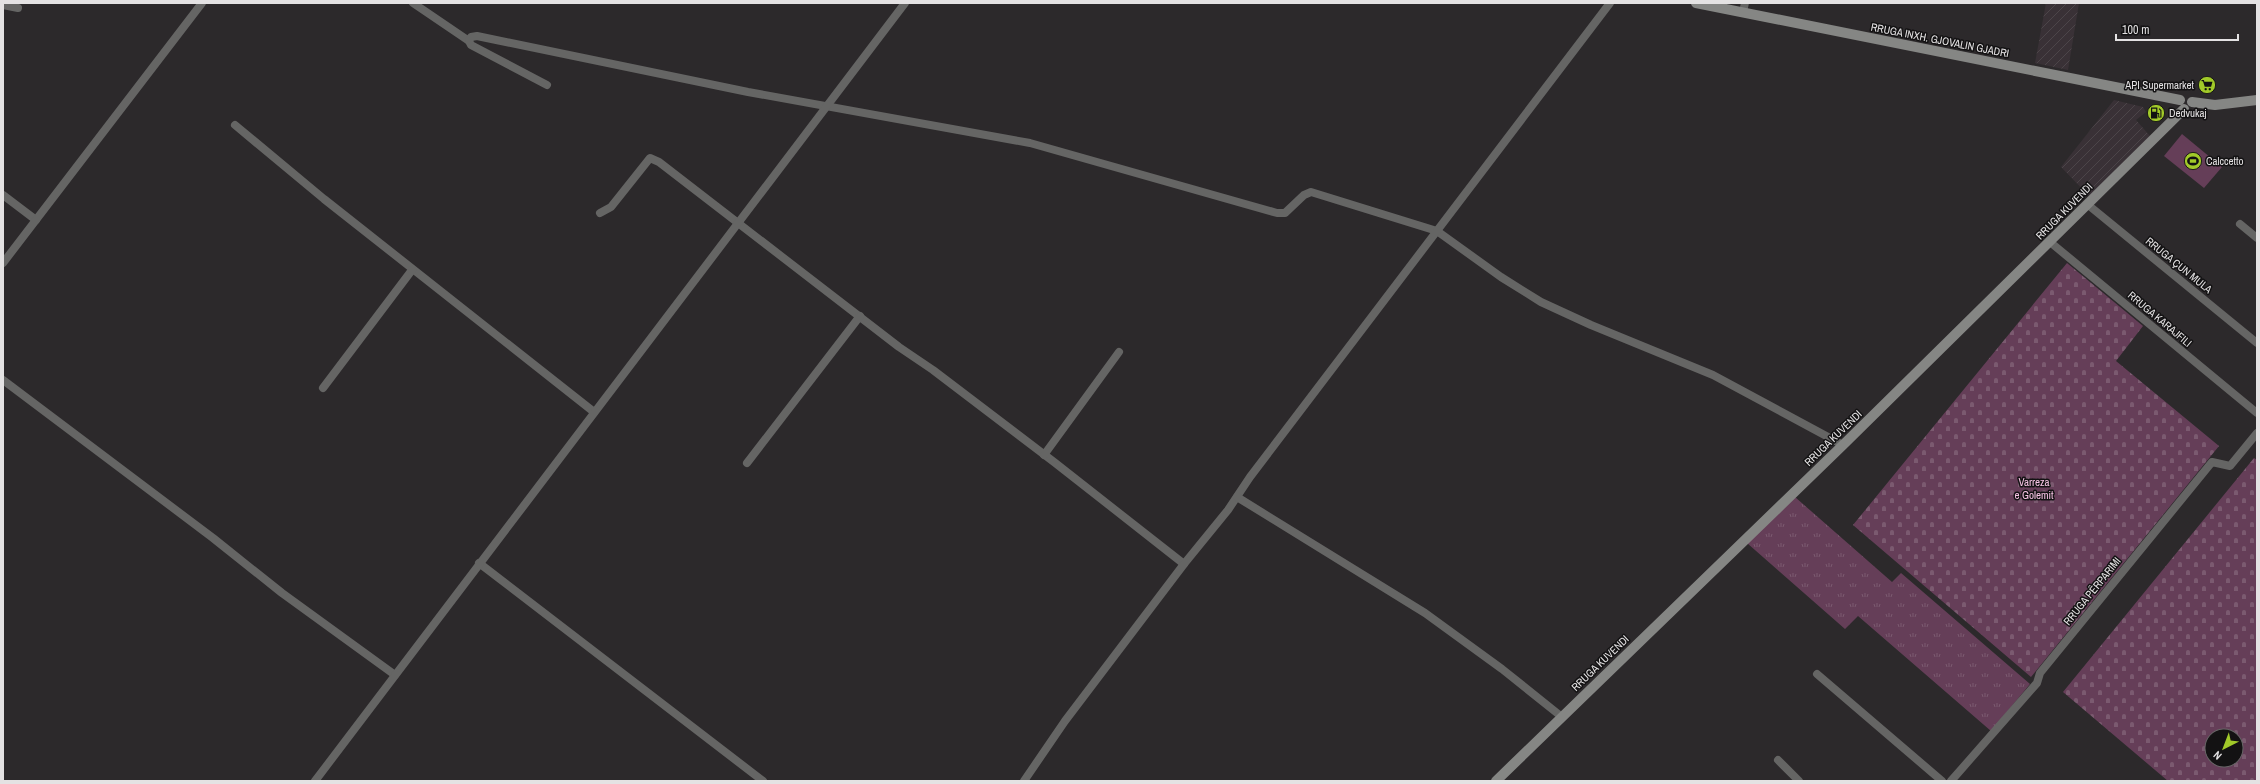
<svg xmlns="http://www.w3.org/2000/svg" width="2260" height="784" viewBox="0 0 2260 784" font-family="'Archivo Narrow',sans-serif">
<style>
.industrial{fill:url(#industrial-furrows)}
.grass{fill:url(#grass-tufts)}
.cemetery{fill:url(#cemetery-stones);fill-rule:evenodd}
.pitch{fill:#653e58}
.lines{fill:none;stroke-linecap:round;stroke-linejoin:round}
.street{stroke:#656564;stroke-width:8}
.secondary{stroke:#858684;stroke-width:10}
.labels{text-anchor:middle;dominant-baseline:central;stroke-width:3;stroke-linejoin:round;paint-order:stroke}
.street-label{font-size:11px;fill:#e4e2e3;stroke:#131213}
.poi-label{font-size:11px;fill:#e4e2e3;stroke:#131213;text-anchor:start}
.park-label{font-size:11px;fill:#f8c4e5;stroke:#131213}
</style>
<defs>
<pattern id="industrial-furrows" width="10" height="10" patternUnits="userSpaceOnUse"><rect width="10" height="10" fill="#393136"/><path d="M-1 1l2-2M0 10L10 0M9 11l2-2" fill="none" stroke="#4c4549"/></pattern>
<pattern id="grass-tufts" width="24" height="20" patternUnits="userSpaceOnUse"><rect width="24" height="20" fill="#653e58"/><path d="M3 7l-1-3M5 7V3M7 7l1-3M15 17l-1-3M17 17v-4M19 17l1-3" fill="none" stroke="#7b5a70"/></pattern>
<pattern id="cemetery-stones" width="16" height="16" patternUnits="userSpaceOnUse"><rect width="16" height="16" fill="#653e58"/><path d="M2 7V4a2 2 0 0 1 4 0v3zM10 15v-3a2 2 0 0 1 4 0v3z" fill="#7b5a70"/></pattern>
</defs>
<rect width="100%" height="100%" fill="#2c292b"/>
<g class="industrial">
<polygon points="2046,3 2079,3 2068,70 2035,63"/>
<polygon points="2114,100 2143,107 2146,112 2136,120 2150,136 2089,196 2061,167"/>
</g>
<polygon class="grass" points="1795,497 1892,582 1901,573 2030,684 1991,731 1858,616 1845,629 1747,543"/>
<g class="cemetery">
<polygon points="2067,263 2143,326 2116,361 2219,446 2031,677 1853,525"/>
<path d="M 2254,458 L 2257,460 L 2257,781 L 2168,781 L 2063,692 ZM 2212,736 L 2236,736 L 2236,760 L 2212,760 Z"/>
</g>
<polygon class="pitch" points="2182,134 2222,167 2204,188 2164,156"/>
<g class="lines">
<g class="street">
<polyline points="413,3 469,41"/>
<polyline points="3,5 18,8"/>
<polyline points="1743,12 1745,3"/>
<polyline points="547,85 471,45 469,41 471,37 477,36 748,92 1030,143 1277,213 1285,213 1304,195 1311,192 1437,231 1501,277 1541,302 1591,325 1713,375 1843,445"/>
<polyline points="235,125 324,199 594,412"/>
<polyline points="3,195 36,220"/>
<polyline points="2087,204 2257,343"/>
<polyline points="600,213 611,207 650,158 659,162 899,347 933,370 1054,462 1184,564 1228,510 1250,477 1610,3"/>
<polyline points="2240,224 2257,238"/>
<polyline points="2050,242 2257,413"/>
<polyline points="3,263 202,3"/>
<polyline points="3,380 213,538 282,593 395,675"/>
<polyline points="323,388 412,270"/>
<polyline points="1044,455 1119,352"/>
<polyline points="747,463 860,316"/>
<polyline points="1237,497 1425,613 1502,669 1562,717"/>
<polyline points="479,563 763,781"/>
<polyline points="1817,674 1942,781"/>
<polyline points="1778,760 1799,781"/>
<polyline points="315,781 905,3"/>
<polyline points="1024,781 1065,721 1184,564"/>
<polyline points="1951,781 2037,683 2040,673 2212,462 2230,466 2257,433"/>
</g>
<g class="secondary">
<polyline points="1696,3 2180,100"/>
<polyline points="2192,102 2215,105 2257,100"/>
<polyline points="1496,781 1843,445 2184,109"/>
</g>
</g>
<defs>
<symbol id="supermarket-disc" viewBox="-11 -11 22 22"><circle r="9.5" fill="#a1c929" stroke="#131213"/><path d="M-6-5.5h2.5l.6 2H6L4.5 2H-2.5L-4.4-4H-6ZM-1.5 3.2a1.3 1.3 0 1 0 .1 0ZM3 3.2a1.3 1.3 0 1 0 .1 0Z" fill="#111"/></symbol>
<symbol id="fuel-disc" viewBox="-11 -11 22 22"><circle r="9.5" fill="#a1c929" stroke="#131213"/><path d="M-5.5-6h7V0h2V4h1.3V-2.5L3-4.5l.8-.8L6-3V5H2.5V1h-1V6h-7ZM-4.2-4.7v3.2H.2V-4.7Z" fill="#111"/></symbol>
<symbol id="stadium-disc" viewBox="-11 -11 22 22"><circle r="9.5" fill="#a1c929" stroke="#131213"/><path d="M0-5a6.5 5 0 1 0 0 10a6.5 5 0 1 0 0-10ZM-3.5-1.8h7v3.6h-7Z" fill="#111"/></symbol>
</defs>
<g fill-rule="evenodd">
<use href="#supermarket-disc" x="2197" y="75" width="20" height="20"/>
<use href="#fuel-disc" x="2146" y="103" width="20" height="20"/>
<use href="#stadium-disc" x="2183" y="151" width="20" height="20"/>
</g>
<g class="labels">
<g class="street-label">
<text transform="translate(1940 40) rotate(11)">RRUGA INXH. GJOVALIN GJADRI</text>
<text transform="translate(2064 211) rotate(-45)">RRUGA KUVENDI</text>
<text transform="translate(2179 265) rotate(39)">RRUGA ÇUN MULA</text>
<text transform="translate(2160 319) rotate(40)">RRUGA KARAJFILI</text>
<text transform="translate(1833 438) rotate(-44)">RRUGA KUVENDI</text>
<text transform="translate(2092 591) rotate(-51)">RRUGA PËRPARIMI</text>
<text transform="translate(1600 663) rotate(-44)">RRUGA KUVENDI</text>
</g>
<g class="poi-label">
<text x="2194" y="85" text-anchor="end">API Supermarket</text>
<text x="2169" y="113">Dedvukaj</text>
<text x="2206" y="161">Calccetto</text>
</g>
<g class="park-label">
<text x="2034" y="482">Varreza<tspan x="2034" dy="13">e Golemit</tspan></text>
</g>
</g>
<rect width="2260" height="784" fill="none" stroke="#e4e2e3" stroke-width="8"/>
<g transform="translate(2224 748) rotate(222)"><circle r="19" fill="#131213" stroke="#676566"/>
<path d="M0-3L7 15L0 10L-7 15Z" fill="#a1c929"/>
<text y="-6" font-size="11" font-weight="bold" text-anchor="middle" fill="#e4e2e3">N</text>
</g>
<path d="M2116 34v6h122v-6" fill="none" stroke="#e4e2e3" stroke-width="2"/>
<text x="2122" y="34" font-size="12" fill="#e4e2e3" stroke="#131213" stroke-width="3" paint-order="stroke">100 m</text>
</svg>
